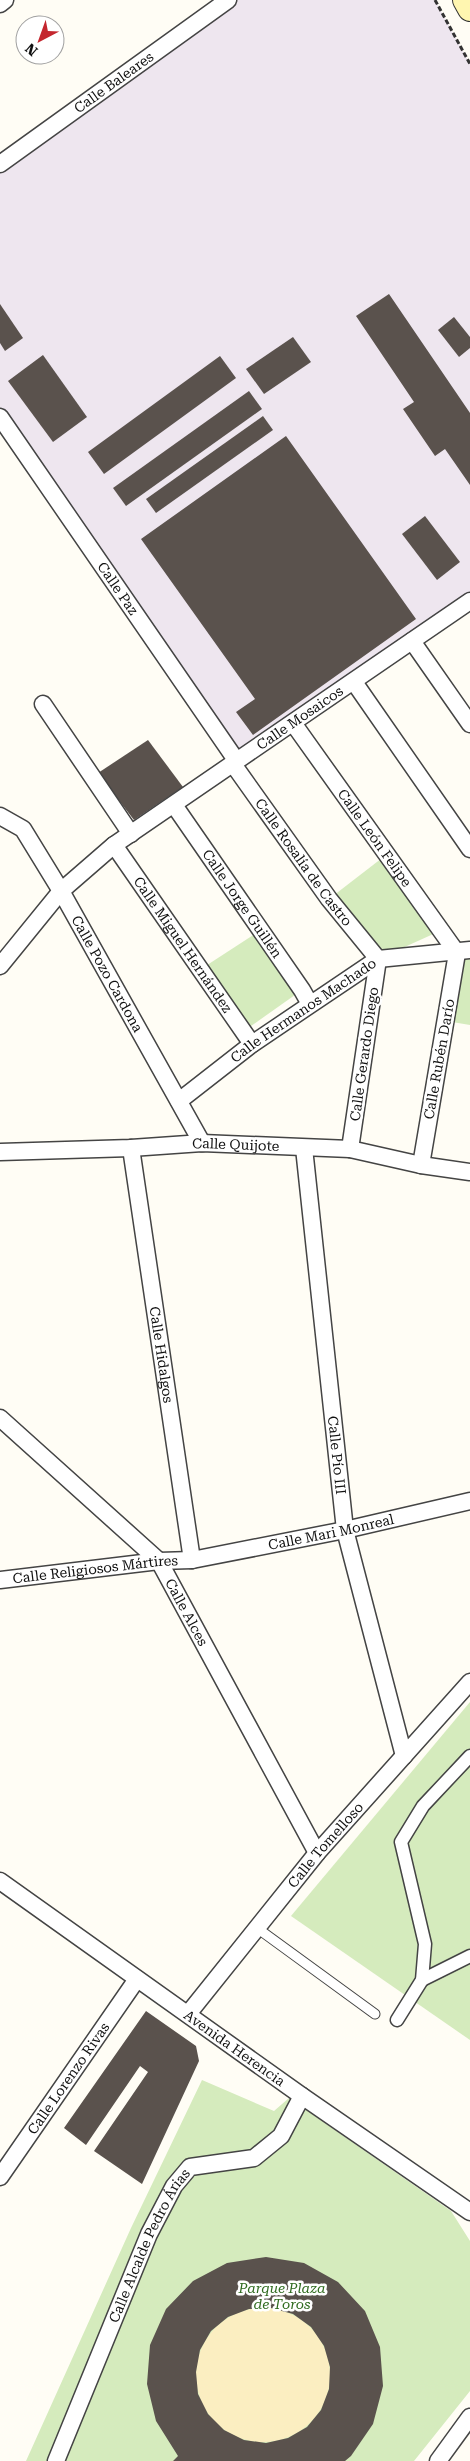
<svg xmlns="http://www.w3.org/2000/svg" width="470" height="2461" viewBox="0 0 470 2461" font-family="'Roboto Serif',serif">
<style>
.industrial{fill:#eee6ef}
.green{fill:#d5ebbd}
.sand{fill:#fbeec1}
.building{fill:#5a524d;fill-rule:evenodd}
.lines{fill:none;stroke-linecap:round;stroke-linejoin:round}
.service-casing{stroke:#444;stroke-width:11}
.pedestrian-casing{stroke:#444;stroke-width:15}
.minor-casing{stroke:#444;stroke-width:19}
.secondary-casing{stroke:#333;stroke-width:26}
.path{stroke:#333;stroke-width:3;stroke-dasharray:5 2.5;stroke-linecap:butt}
.service{stroke:#fff;stroke-width:9}
.pedestrian{stroke:#fff;stroke-width:12}
.minor{stroke:#fff;stroke-width:16}
.secondary{stroke:#fff6b0;stroke-width:24}
.labels{text-anchor:middle;dominant-baseline:central;stroke-width:5;stroke-linejoin:round;paint-order:stroke}
.street-label{font-size:14px;fill:#111;stroke:#fff}
.park-label{font-size:14px;font-style:italic;fill:#2f6b1f;stroke:#fff}
</style>
<rect width="100%" height="100%" fill="#fffdf5"/>
<polygon class="industrial" points="228,0 435,0 470,64 470,601 236,760 0,417 0,164"/>
<g class="green">
<polygon points="386,855 440,931 378,959 329,899"/>
<polygon points="261,930 302,990 244,1031 201,969"/>
<polygon points="457,953 470,953 470,1025 446,1021"/>
<polygon points="470,1702 470,2040 291,1916"/>
<polygon points="202,2080 274,2111 289,2098 451,2211 470,2241 470,2391 414,2461 26,2461 131,2228"/>
</g>
<circle class="sand" cx="263" cy="2375" r="67"/>
<g class="building">
<polygon points="389,294 470,413 470,485 445,449 435,456 403,409 414,402 356,316"/>
<polygon points="0,304 23,338 5,351 0,343"/>
<polygon points="454,317 470,337 470,348 459,357 438,330"/>
<polygon points="293,337 311,362 264,394 246,369"/>
<polygon points="43,355 87,417 53,442 8,381"/>
<polygon points="220,356 236,378 104,474 88,452"/>
<polygon points="249,391 262,409 126,506 113,488"/>
<polygon points="263,416 273,430 156,513 146,499"/>
<polygon points="286,436 416,619 253,735 236,712 255,699 141,539"/>
<polygon points="425,516 460,562 437,580 402,534"/>
<polygon points="148,740 183,787 134,820 98,773"/>
<polygon points="146,2011 196,2046 199,2061 142,2184 94,2151 148,2072 140,2066 86,2145 64,2128"/>
<path d="M 266,2257 L 304,2263 L 338,2282 L 365,2311 L 380,2347 L 383,2386 L 373,2424 L 351,2456 L 345,2461 L 173,2461 L 178,2456 L 156,2421 L 147,2384 L 150,2345 L 166,2309 L 193,2281 L 227,2263 ZM 271,2308 L 293,2314 L 311,2327 L 324,2346 L 330,2367 L 329,2389 L 321,2410 L 307,2427 L 288,2438 L 266,2443 L 244,2440 L 224,2430 L 208,2414 L 198,2394 L 196,2372 L 200,2350 L 211,2331 L 228,2317 L 249,2309 Z"/>
</g>
<g class="lines">
<defs>
<polyline id="service" points="257,1928 375,2014"/>
<g id="pedestrian">
<polyline points="422,1980 470,1956"/>
<polyline points="397,2020 422,1980 425,1944 401,1842 423,1806 470,1756"/>
</g>
<g id="minor">
<polyline points="0,4 5,0"/>
<path id="s1" d="M 0,164 L 228,0"/>
<path id="s2" d="M 0,417 L 236,760"/>
<polyline points="412,641 470,724"/>
<polyline points="354,682 470,849"/>
<polyline points="43,704 131,834"/>
<path id="s3" d="M 293,723 L 457,953 L 421,1165"/>
<path id="s4" d="M 233,764 L 329,899 L 378,959 L 350,1149"/>
<path id="s5" d="M 174,805 L 302,990 L 310,1004"/>
<path id="s6" d="M 0,816 L 23,829 L 61,891 L 202,1143"/>
<path id="s7" d="M 114,845 L 252,1044"/>
<path id="s8" d="M 0,966 L 61,891 L 114,845 L 470,601"/>
<path id="s9" d="M 179,1101 L 252,1044 L 378,959 L 470,950"/>
<path id="s10" d="M 131,1148 L 192,1560"/>
<path id="s11" d="M 304,1148 L 345,1530 L 404,1756"/>
<path id="s12" d="M 0,1152 L 131,1148 L 202,1143 L 350,1149 L 421,1165 L 470,1172"/>
<path id="s13" d="M 0,1418 L 159,1561 L 317,1853"/>
<path id="s14" d="M 0,1580 L 159,1561 L 192,1560 L 345,1530 L 470,1501"/>
<path id="s15" d="M 0,1881 L 302,2096 L 470,2212"/>
<path id="s16" d="M 188,2014 L 317,1853 L 470,1682"/>
<path id="s17" d="M 0,2177 L 137,1979"/>
<path id="s18" d="M 56,2461 L 149,2234 L 174,2186 L 190,2167 L 254,2158 L 281,2136 L 302,2096"/>
<polyline points="438,2461 470,2417"/>
</g>
<polyline id="secondary" points="465,0 470,9"/>
</defs>
<use href="#service" class="service-casing"/>
<use href="#pedestrian" class="pedestrian-casing"/>
<use href="#minor" class="minor-casing"/>
<use href="#secondary" class="secondary-casing"/>
<polyline class="path" points="435,0 470,64"/>
<use href="#service" class="service"/>
<use href="#pedestrian" class="pedestrian"/>
<use href="#minor" class="minor"/>
<use href="#secondary" class="secondary"/>
</g>
<g class="labels">
<g class="street-label">
<text stroke="none"><textPath href="#s1" startOffset="140">Calle Baleares</textPath></text>
<text stroke="none"><textPath href="#s2" startOffset="208">Calle Paz</textPath></text>
<text stroke="none"><textPath href="#s8" startOffset="392">Calle Mosaicos</textPath></text>
<text stroke="none"><textPath href="#s3" startOffset="141">Calle León Felipe</textPath></text>
<text stroke="none"><textPath href="#s4" startOffset="121">Calle Rosalía de Castro</textPath></text>
<text stroke="none"><textPath href="#s5" startOffset="120">Calle Jorge Guillén</textPath></text>
<text stroke="none"><textPath href="#s7" startOffset="121">Calle Miguel Hernández</textPath></text>
<text stroke="none"><textPath href="#s6" startOffset="194">Calle Pozo Cardona</textPath></text>
<text stroke="none"><textPath href="#s9" startOffset="154">Calle Hermanos Machado</textPath></text>
<text transform="translate(364 1054) rotate(-82)">Calle Gerardo Diego</text>
<text transform="translate(439 1059) rotate(-80)">Calle Rubén Darío</text>
<text stroke="none"><textPath href="#s12" startOffset="236">Calle Quijote</textPath></text>
<text stroke="none"><textPath href="#s10" startOffset="209">Calle Hidalgos</textPath></text>
<text stroke="none"><textPath href="#s11" startOffset="309">Calle Pío III</textPath></text>
<text stroke="none"><textPath href="#s14" startOffset="335">Calle Mari Monreal</textPath></text>
<text stroke="none"><textPath href="#s14" startOffset="96">Calle Religiosos Mártires</textPath></text>
<text stroke="none"><textPath href="#s13" startOffset="272">Calle Alces</textPath></text>
<text stroke="none"><textPath href="#s16" startOffset="218">Calle Tomelloso</textPath></text>
<text stroke="none"><textPath href="#s15" startOffset="288">Avenida Herencia</textPath></text>
<text stroke="none"><textPath href="#s17" startOffset="120">Calle Lorenzo Rivas</textPath></text>
<text stroke="none"><textPath href="#s18" startOffset="235">Calle Alcalde Pedro Árias</textPath></text>
</g>
<g class="park-label">
<text x="282" y="2288">Parque Plaza<tspan x="282" dy="16">de Toros</tspan></text>
</g>
</g>
<g transform="translate(40 40) rotate(221)"><circle r="24" fill="#ffffff" stroke="#a0a0a0"/>
<path d="M0-4L9 19L0 12L-9 19Z" fill="#c4262e"/>
<text y="-8" font-size="14" font-weight="bold" text-anchor="middle" fill="#111111">N</text>
</g>
</svg>
